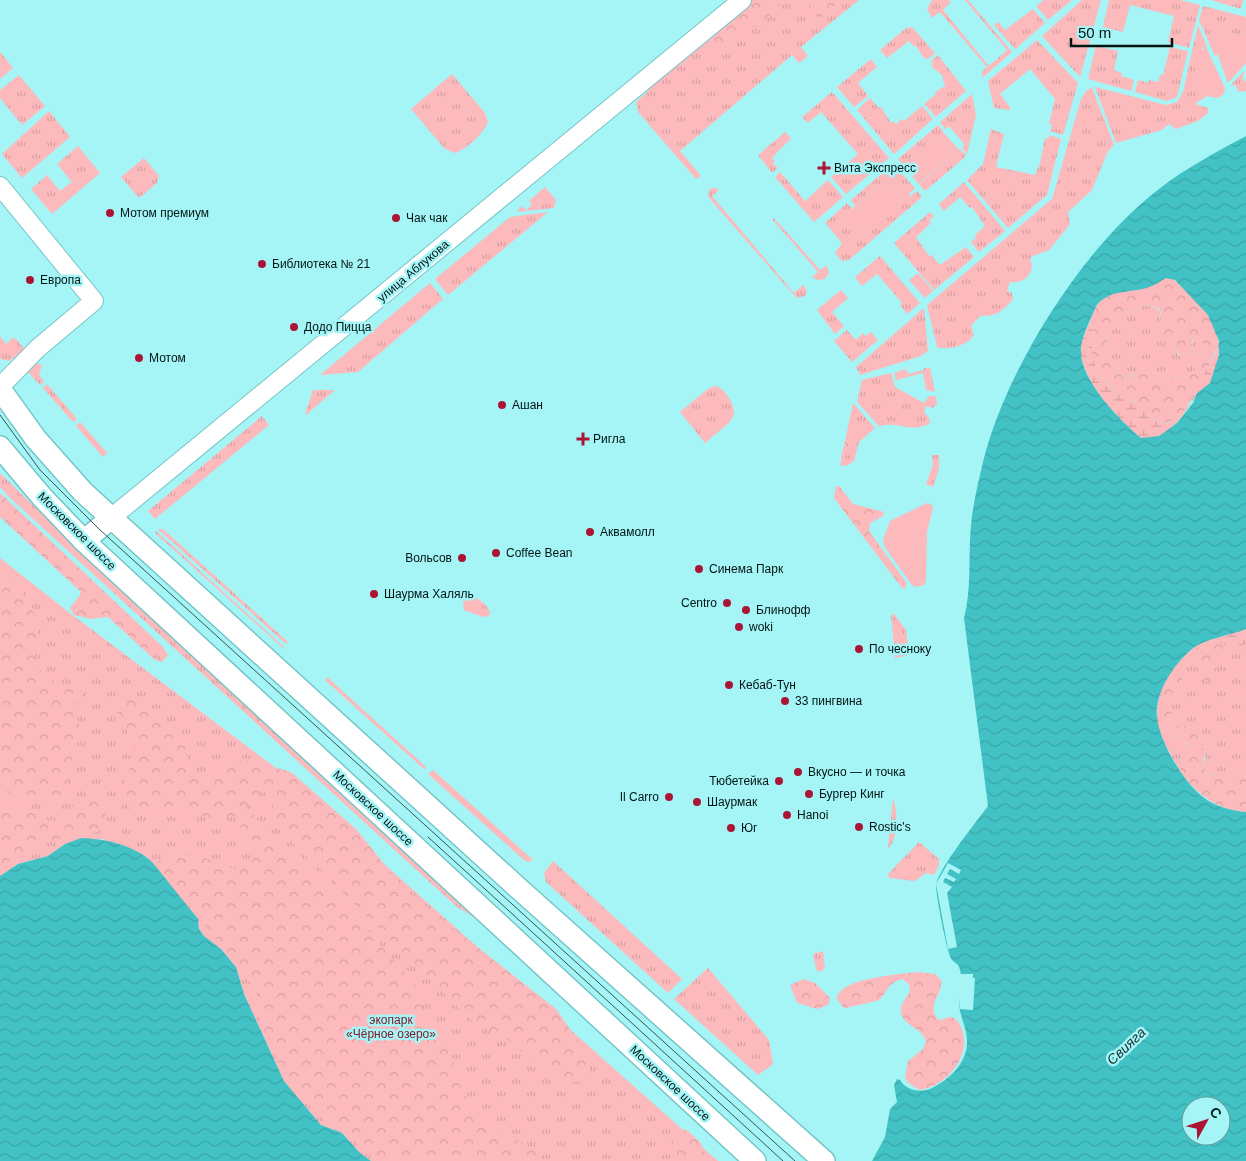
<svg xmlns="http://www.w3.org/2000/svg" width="1246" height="1161" viewBox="0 0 1246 1161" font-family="Arial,sans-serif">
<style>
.grass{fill:url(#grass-tufts)}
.forest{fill:url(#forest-crowns);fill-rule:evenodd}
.wetland{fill:url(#wetland-marsh)}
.green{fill:#fdbabc}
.water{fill:url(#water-waves);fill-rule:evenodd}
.pier{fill:#a5f5f6}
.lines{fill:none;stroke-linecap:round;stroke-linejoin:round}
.minor-casing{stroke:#76c5c7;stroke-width:20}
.major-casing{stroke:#76c5c7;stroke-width:24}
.minor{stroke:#fff;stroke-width:18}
.major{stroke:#fff;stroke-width:21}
.tram{stroke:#305656;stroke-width:1}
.poi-dot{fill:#ab1435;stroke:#a5f5f6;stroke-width:2}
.labels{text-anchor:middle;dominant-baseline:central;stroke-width:5;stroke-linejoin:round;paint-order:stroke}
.poi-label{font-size:12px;fill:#001414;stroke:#a5f5f6;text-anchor:start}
.street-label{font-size:12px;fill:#001414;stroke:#a5f5f6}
.park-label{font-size:12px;fill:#801d2c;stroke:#a5f5f6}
.water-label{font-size:14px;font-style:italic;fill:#132e2f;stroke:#a5f5f6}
</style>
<defs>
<pattern id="grass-tufts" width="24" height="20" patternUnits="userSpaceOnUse" patternTransform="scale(1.25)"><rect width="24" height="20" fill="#fdbabc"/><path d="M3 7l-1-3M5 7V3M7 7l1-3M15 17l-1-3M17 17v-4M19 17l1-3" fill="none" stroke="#d79fa1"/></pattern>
<pattern id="forest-crowns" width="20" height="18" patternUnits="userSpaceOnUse" patternTransform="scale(1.25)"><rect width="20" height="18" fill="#fdbabc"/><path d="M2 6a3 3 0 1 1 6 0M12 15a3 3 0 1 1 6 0" fill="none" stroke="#d79fa1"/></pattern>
<pattern id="wetland-marsh" width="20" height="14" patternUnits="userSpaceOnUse" patternTransform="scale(1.25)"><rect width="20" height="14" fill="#fdbabc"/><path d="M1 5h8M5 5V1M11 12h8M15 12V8" fill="none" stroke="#d79fa1"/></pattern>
<pattern id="water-waves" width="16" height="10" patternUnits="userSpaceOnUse" patternTransform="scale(1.25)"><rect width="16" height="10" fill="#43c2c5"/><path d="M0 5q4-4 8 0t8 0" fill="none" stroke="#39a6a8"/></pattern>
</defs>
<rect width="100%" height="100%" fill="#a5f5f6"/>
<g class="grass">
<polygon points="753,0 859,0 801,47 808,56 799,63 792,55 680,151 701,176 696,179 638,112 636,102 648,91 646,89"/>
<polygon points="932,0 948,0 951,2 943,10 989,66 1007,50 965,0 968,0 1012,52 982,78 982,72 987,67 940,12 932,18 927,9"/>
<polygon points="1044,0 1072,0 1048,20 1036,6"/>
<polygon points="1082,0 1101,0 1080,77 1042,36"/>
<polygon points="1109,0 1180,0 1200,5 1189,48 1168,42 1174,16 1130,5 1123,32 1103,27"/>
<polygon points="1211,0 1243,0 1241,9"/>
<polygon points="1203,6 1246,17 1246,36 1221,31 1212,39 1218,54 1215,56 1199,20"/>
<polygon points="1033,9 1045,23 1015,49 994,25 998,22 1005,30"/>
<polygon points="1198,25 1207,47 1202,48 1198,94 1207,96 1195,104 1208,108 1208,113 1198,121 1176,129 1169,124 1162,130 1116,143 1095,87 1166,105 1177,102 1183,92"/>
<polygon points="912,27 935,53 928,59 924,58 915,45 913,46 909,41 887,58 880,50 906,28"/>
<polygon points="1037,40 1078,83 1063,135 1050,131 1052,125 1049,124 1055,99 1030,69 1000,94 1010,107 1010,110 994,108 988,81"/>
<polygon points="1096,46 1118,51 1114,70 1122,73 1121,76 1134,80 1131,91 1088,79"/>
<polygon points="1170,47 1188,51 1177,97 1167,101 1135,92 1138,80 1148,83 1149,80 1158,82 1160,75 1163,75"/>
<polygon points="0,52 13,68 0,79"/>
<polygon points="938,55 966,91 936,117 924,104 936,94 935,92 945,86 942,75 931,66 933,64 931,61"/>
<polygon points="871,59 877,67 858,83 868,96 854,107 837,87"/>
<polygon points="1245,70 1242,78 1246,82 1246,91 1239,92 1235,85 1230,86"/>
<path d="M 452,74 L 485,113 L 488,122 C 483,134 466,150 454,153 L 444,148 L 411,109 Z"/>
<polygon points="19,75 45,106 22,125 0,98 0,90"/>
<path d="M 1092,88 L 1114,145 L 1108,151 L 1092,190 L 1068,212 L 1070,224 L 1050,249 C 1046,253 1037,253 1030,258 C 1036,272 1025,284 1010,282 L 1007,291 L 1012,293 L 1013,299 C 1003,311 996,317 980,316 L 971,326 L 974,335 C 968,345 948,351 937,347 L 927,305 L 1052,199 L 1081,99 L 1087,90 Z"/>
<polygon points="832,92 889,158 846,194 831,177 858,154 821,112 808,123 802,117"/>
<polygon points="972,94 976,115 967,154 962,147 965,145 949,126 945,129 940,122"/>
<polygon points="870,98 879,108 881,107 891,123 893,121 896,124 902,119 904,121 922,106 933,119 894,154 857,110"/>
<polygon points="49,111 70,137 22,178 2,154"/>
<polygon points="938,125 943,131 906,163 910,169 907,171 898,159"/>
<polygon points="991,129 1004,134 996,167 1035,175 1040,163 1045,138 1048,139 1049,135 1061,139 1047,195 1008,228 967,180 983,164"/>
<polygon points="785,132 791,138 772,158 775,161 773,163 778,168 772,173 758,155"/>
<polygon points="78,146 100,173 52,214 31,189 47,175 60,191 72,182 57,164"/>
<polygon points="960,149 966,155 964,158 925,191 912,176 915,174 922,182"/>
<polygon points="144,158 159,176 157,183 139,198 121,177"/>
<polygon points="893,164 915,188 909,194 910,196 917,191 922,197 849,260 842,261 835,253 842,243 825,223 847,203 852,208 847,214 891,175 855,206 851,200"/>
<polygon points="780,172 805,201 828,180 843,197 814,222 775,177"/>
<polygon points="964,182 1005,231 979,252 971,242 976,238 975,235 985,226 972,207 970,208 960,197 944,211 939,204"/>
<polygon points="545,187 556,200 554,208 516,212 522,206 526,210 532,205 529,201"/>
<polygon points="713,187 719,190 712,196 794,293 803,285 807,291 805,296 798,298 794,295 709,198 708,192"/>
<polygon points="548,212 448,295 435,279 510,217"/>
<polygon points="930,212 934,216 929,221 931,223 916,237 929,256 931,255 940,265 966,247 974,257 934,290 894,243"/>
<polygon points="774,218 820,270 826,265 829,273 825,279 818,280 812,277 818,272 772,219"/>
<polygon points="880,256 920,303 907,314 900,305 902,303 877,274 862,286 855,277"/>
<polygon points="430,283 443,299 358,372 320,375"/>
<polygon points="841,290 848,298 832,312 844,326 835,334 817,310"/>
<path d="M 1143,306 C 1167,305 1160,319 1162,335 L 1176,348 L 1179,356 L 1190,355 L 1191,345 L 1195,337 L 1198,336 L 1203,340 C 1205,352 1198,369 1189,376 L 1165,379 L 1159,373 L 1146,374 L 1142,371 L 1132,374 L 1128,380 C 1117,376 1104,351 1107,339 C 1109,330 1117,325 1119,315 Z"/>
<polygon points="924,308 928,351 921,356 860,375 856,367"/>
<polygon points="847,330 856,340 863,333 866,336 871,332 878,340 852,362 834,341"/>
<polygon points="0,336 6,344 13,338 16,339 24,348 23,352 9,361 0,359"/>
<polygon points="35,363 42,365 39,375 44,381 40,385 27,371"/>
<polygon points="924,368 930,368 935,392 926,390 923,373 896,380 894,373 906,369 908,374 924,370"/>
<path d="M 891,373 L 895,387 L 924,403 L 929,396 L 936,396 L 937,404 L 932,408 L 926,406 L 924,412 L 929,418 L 930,423 C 912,434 900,421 879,426 L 857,402 L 862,380 Z"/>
<polygon points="47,384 77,419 73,422 43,388"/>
<path d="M 716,386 C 726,390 734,403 734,414 L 730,422 L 705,443 L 680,412 L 709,388 Z"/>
<polygon points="313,390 335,390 306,415 305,414"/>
<polygon points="853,403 875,428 859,442 854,461 848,465 840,466"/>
<polygon points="262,416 269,425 155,519 148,511"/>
<polygon points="80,422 107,453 103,457 76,426"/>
<polygon points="932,455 939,455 939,469 933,487 926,484 933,465"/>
<polygon points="0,473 82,553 489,926 457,907 9,497 0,487"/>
<polygon points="158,529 163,529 288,642 286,644"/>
<polygon points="156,531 284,647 283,648 155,533"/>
<polygon points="0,558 71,614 276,768 718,1161 371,1161 359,1152 342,1133 321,1125 284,1081 244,994 236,967 221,949 204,936 199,929 198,919 146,856 103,839 65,844 48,856 18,864 0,876"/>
<path d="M 471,597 C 480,598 486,604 490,612 L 489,616 L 483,617 L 464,610 L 463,601 Z"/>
<polygon points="894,614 906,630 909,655 895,658 891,615"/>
<path d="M 1246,629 L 1246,777 L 1227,774 L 1208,776 L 1203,766 L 1206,757 L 1194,728 L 1186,726 L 1175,726 L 1173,735 L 1183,739 L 1190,748 L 1181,755 L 1183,762 L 1180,771 C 1172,756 1160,739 1157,722 C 1153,695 1175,658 1198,645 C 1212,637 1231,634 1246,629 Z"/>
<polygon points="327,677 425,766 425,770 325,680"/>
<polygon points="433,770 533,860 528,862 524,860 428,774"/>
<path d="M 893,798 C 898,814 899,836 888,849 Z"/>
<polygon points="919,842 939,859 939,865 934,875 926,873 915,881 889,878 888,874"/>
<polygon points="553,861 682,979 668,993 546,882 544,873"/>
<polygon points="823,951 825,968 819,972 816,969 813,954"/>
<polygon points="708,968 769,1040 773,1064 758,1075 674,999"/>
</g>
<g class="forest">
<polygon points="749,0 783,0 764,22 744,32 729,44 707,47 704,41"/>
<path d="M 809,0 L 842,0 C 833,5 829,15 818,18 L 809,12 Z"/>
<path d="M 1166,278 C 1176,277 1180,286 1187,292 C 1200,303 1219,324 1218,343 C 1218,351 1188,408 1182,414 C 1177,419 1170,423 1162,423 C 1150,419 1147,411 1138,404 C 1135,400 1129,400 1124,398 C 1113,391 1098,375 1094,363 C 1088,349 1097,335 1090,321 C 1093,314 1095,305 1101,300 C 1116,288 1145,291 1166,278 ZM 1143,306 C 1171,304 1158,321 1162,335 L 1176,348 L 1182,360 L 1187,359 C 1192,352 1189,343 1195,337 L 1198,336 L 1203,340 L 1202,355 L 1198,359 L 1197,367 L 1189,376 L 1165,379 L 1159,373 L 1146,374 L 1138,369 L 1128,380 C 1117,376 1104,351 1107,339 C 1109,330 1117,325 1119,315 Z"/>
<polygon points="853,413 856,416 846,456 843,459 841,457"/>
<polygon points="836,486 839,486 853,504 884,512 883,516 870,523 869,531 906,582 906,588 902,588 834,498"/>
<polygon points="0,493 163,647 168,655 162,662 155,660 108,617 91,619 74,615 70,608 80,595 80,591 0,517"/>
<path d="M 0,574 L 22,589 L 26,604 L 36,615 L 38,627 L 35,662 L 39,669 L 54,681 L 83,693 C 74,707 75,716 82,731 L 73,750 L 71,777 L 60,799 C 33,804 19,806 0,784 Z"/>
<path d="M 1218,641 L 1225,645 L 1225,652 L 1216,664 L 1216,679 L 1208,682 C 1195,677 1189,654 1200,644 Z"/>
<polygon points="1176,662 1182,667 1183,689 1174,699 1167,700 1158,692"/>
<polygon points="135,697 185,746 189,771 207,783 226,758 256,762 291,772 356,829 405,890 556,1009 588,1055 590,1081 559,1083 506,1038 476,1025 280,830 270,797 263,791 238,815 217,821 173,806 137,816 122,800 125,781 136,751 123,721 112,704"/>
<polygon points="1163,703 1168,705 1172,711 1170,719 1164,724 1158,719 1158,706"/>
<path d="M 1174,726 L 1186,726 L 1194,728 L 1205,753 L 1203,766 L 1208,776 L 1213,776 L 1221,772 L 1246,777 L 1246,812 C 1217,810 1196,794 1180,771 L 1183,762 L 1181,754 L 1190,747 L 1183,739 L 1169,733 L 1168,729 Z"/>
<path d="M 0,794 L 15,808 L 38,815 L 45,821 L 58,820 L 74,803 L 92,798 L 102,803 C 106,815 109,823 98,832 C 60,835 33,847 0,865 Z"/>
<polygon points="252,813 294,862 361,922 416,986 427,1023 447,1045 468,1101 490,1125 535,1150 544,1161 379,1161 353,1139 328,1125 296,1091 278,1062 271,1041 262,1028 260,1023 262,1002 257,991 158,866 159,861 169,853 202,857 238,870 254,866 240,826"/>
<path d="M 918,972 L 935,974 L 941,980 C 944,994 924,1006 939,1020 C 943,1020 947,1017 950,1017 C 956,1017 959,1023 961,1027 C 973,1054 948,1086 920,1090 L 908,1083 L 905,1077 L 908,1061 L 922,1050 L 926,1042 C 924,1027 899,1026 901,1008 C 901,1002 908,997 910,991 L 909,984 L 902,979 C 885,984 888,993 879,1000 C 876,1001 847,1008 844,1008 L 837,999 C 838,978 901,974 918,972 Z"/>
<polygon points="804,979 815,983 830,998 828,1005 817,1009 797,1003 790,985"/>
<path d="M 687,1130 L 701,1143 L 705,1154 L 698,1161 L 673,1161 C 666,1148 672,1131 687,1130 Z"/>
</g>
<g class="wetland">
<path d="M 1090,321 C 1095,332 1092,339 1092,351 C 1092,369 1108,388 1123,397 C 1127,400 1133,400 1137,403 C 1149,411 1151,424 1168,423 L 1177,418 L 1191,403 L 1195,390 L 1215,355 L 1219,341 C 1220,355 1216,370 1210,383 C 1207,389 1201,390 1196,396 C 1183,414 1169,442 1141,438 C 1119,420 1078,378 1081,347 C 1082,338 1087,329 1090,321 Z"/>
<path d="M 1246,629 L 1246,644 C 1234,649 1228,646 1218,639 Z"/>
</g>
<g class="green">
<polygon points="1221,31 1246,36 1246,63 1228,83 1212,39 1214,34"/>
<polygon points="1206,47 1225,88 1224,94 1218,98 1198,95 1192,86 1198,52"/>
<polygon points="942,131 959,150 921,182 906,163"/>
<polygon points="891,175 911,197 866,236 846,214"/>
<polygon points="918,273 933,291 925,298 909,280"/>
<polygon points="927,503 931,504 933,508 927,532 926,581 924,585 916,587 912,585 884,546 883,540 890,521"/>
</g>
<g class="water">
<path d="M 1246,136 L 1246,629 C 1231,635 1204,639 1192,649 C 1175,663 1160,686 1157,707 C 1153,733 1183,782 1203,797 C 1214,806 1232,811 1246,812 L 1246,1161 L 872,1161 L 885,1137 L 890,1109 L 897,1102 L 894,1085 L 897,1079 L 900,1080 C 906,1090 919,1093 930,1089 C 949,1080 968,1063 967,1040 C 967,1031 962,1020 960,1011 C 958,998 965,977 958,965 C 957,964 953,961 952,960 C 947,954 936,895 936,886 C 937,870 977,821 988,806 L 964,618 C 972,588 968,556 971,525 C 973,503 979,479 984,458 C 1008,366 1083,247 1159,189 C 1186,168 1216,152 1246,136 ZM 1166,278 L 1175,280 L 1208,315 L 1219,341 L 1219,355 L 1210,383 L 1197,393 L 1193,403 L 1177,423 L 1159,436 L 1141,438 C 1119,420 1077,377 1081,347 C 1083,333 1091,319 1096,306 C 1109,288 1133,294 1152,286 C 1156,284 1161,281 1166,278 ZM 1191,1106 L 1221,1106 L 1221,1136 L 1191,1136 Z"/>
<path d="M 81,838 C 106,839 135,845 153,863 L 198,919 L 199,929 L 204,936 L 221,949 L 236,967 L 244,994 L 284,1081 L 321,1125 L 342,1133 L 359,1152 L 371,1161 L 0,1161 L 0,876 L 18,864 L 48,856 L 65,844 Z"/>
</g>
<g class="pier">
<polygon points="948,863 961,870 959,874 950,869 947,874 956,879 954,882 945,878 943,882 952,887 947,893 957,947 948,949 936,884"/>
<polygon points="960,974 973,974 973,978 975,978 973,1010 960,1009"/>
</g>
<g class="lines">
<defs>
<g id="minor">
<polyline points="0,186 94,301 38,348 0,387"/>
<polyline points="111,518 742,0"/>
</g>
<g id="major">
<polyline points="0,389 36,439 83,492 517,887 824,1161"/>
<polyline points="0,447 42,497 84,541 755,1161"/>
<polyline points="84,541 111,518"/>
</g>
</defs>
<use href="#minor" class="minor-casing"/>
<use href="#major" class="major-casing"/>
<use href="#minor" class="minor"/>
<use href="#major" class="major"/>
<g class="tram">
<polyline points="0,415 40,470 99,529 795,1161"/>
<polyline points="428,837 783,1161"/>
</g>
</g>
<g class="poi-dot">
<path d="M821.5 160.5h5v5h5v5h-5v5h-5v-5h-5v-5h5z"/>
<circle cx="110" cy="213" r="5"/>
<circle cx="396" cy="218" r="5"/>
<circle cx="262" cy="264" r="5"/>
<circle cx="30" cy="280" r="5"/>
<circle cx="294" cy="327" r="5"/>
<circle cx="139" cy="358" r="5"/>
<circle cx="502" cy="405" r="5"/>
<path d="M580.5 431.5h5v5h5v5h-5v5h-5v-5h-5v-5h5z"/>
<circle cx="590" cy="532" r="5"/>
<circle cx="496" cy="553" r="5"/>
<circle cx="462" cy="558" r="5"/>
<circle cx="699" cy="569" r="5"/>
<circle cx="374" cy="594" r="5"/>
<circle cx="727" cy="603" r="5"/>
<circle cx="746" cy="610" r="5"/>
<circle cx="739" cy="627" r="5"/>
<circle cx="859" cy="649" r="5"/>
<circle cx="729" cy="685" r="5"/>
<circle cx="785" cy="701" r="5"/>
<circle cx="798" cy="772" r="5"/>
<circle cx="779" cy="781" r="5"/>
<circle cx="809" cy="794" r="5"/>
<circle cx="669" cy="797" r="5"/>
<circle cx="697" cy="802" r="5"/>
<circle cx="787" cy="815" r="5"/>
<circle cx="859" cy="827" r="5"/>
<circle cx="731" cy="828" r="5"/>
</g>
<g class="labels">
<g class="poi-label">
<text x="834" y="168">Вита Экспресс</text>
<text x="120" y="213">Мотом премиум</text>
<text x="406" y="218">Чак чак</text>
<text x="272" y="264">Библиотека № 21</text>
<text x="40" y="280">Европа</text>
<text x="304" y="327">Додо Пицца</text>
<text x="149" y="358">Мотом</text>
<text x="512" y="405">Ашан</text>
<text x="593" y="439">Ригла</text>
<text x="600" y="532">Аквамолл</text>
<text x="506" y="553">Coffee Bean</text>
<text x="452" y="558" text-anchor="end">Вольсов</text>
<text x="709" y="569">Синема Парк</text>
<text x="384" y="594">Шаурма Халяль</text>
<text x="717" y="603" text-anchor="end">Centro</text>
<text x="756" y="610">Блинофф</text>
<text x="749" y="627">woki</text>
<text x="869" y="649">По чесноку</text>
<text x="739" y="685">Кебаб-Тун</text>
<text x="795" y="701">33 пингвина</text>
<text x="808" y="772">Вкусно — и точка</text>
<text x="769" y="781" text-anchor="end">Тюбетейка</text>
<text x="819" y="794">Бургер Кинг</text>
<text x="659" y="797" text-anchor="end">Il Carro</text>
<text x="707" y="802">Шаурмак</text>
<text x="797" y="815">Hanoi</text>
<text x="869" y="827">Rostic's</text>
<text x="741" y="828">Юг</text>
</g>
<g class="street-label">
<text transform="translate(413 271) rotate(-40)">улица Аблукова</text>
<text transform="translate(77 531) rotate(45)">Московское шоссе</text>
<text transform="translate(373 808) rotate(43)">Московское шоссе</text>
<text transform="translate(670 1083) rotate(43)">Московское шоссе</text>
</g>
<g class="park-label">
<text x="391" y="1020">экопарк<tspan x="391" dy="14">«Чёрное озеро»</tspan></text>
</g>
<g class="water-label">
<text transform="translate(1126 1046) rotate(-43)">Свияга</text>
</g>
</g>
<g transform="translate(1206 1121) rotate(50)"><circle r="24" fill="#a5f5f6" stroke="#639b9c"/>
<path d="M0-4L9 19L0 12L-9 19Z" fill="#ab1435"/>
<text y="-8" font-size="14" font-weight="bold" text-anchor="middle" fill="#001414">С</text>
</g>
<path d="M1071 38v8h101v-8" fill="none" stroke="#001414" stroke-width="2.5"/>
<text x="1078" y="38" font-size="15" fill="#001414" stroke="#a5f5f6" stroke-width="4" paint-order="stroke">50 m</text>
</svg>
